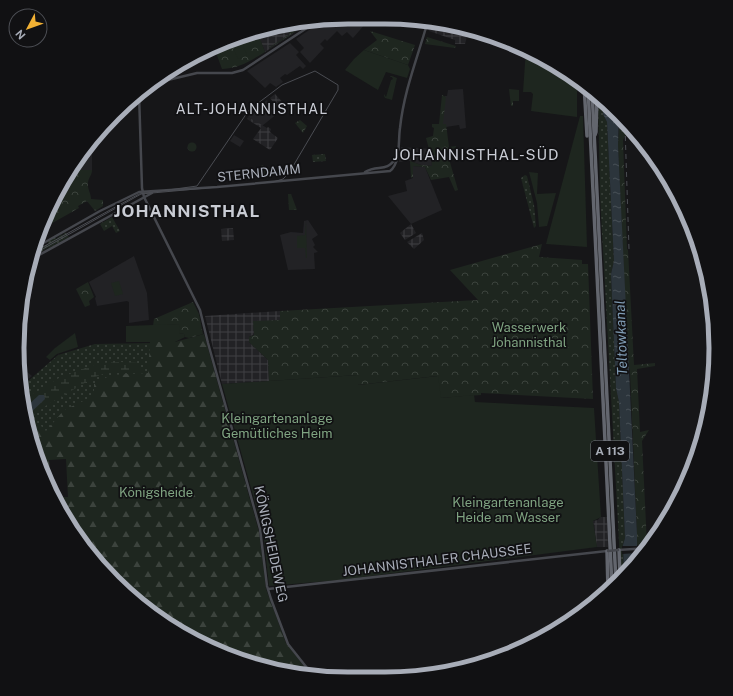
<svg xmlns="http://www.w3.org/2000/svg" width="733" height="696" viewBox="0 0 733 696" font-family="'Public Sans',sans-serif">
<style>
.built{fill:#222225}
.industrial{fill:url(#industrial-grid)}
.grass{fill:url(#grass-dots)}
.forest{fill:url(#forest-firs)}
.wetland{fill:url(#wetland-marsh)}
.park{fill:url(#park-crowns)}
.garden{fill:#1e261f}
.water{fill:url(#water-ripples)}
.pier{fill:#161618}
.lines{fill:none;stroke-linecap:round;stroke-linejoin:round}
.secondary{stroke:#45474d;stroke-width:2.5}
.highway{stroke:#63666e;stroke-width:3.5}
.tram{stroke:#4a4c52;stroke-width:1}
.rail{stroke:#4a4c52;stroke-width:1;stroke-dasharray:5 4;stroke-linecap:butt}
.secondary-bridge{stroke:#45474d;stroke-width:2.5}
.labels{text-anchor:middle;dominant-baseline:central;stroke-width:3.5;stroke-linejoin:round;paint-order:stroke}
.shield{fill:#111113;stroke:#7b7e86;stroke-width:1}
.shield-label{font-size:12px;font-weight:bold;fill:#a8adb8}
.street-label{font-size:13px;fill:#a8adb8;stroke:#111113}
.park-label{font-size:13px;fill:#7fa381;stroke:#111113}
.neighbourhood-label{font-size:14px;letter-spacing:1px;fill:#c9ccd4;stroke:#111113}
.water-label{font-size:14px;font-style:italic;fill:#7f9bb3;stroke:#111113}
.quarter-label{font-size:15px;letter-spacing:1px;fill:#c9ccd4;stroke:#111113}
.district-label{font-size:17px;font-weight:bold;letter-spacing:1px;fill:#c9ccd4;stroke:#111113}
.rim{fill:none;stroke:#a8adb8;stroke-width:5}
</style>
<defs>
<pattern id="industrial-grid" width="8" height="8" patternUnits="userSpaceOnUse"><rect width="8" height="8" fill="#222225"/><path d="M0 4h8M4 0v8" fill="none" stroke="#3f3f43"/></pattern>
<pattern id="grass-dots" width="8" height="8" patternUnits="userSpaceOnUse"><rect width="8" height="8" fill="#1e261f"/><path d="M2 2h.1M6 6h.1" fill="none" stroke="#3c433d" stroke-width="1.8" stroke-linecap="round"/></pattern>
<pattern id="forest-firs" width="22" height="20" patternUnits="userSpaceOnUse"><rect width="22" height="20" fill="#1e261f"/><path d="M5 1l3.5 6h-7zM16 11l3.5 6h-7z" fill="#3c433d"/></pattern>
<pattern id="wetland-marsh" width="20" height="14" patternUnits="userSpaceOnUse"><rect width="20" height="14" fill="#1e261f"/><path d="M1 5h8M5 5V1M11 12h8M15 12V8" fill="none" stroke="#3c433d"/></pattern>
<pattern id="park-crowns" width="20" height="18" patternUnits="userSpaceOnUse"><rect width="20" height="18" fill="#1e261f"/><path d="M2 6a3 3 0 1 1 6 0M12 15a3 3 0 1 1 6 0" fill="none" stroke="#3c433d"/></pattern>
<pattern id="water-ripples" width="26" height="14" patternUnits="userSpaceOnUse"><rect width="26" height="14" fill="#2c353c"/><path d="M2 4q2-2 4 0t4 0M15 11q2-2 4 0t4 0" fill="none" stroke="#485056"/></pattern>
</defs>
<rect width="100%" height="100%" fill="#161618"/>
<g class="built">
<polygon points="348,17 361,18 366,23 353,38 347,32 342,36 337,31 327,41 325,39 320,44 324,48 310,63 300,52 304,48 296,39 325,19"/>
<polygon points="290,43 299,52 296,55 306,66 303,69 300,66 287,75 285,74 280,78 283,82 276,87 270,83 265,88 247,71"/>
<polygon points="463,89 466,128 460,129 459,125 446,127 442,125 445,96 447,96 448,90"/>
<polygon points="267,100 277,114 262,126 248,117 251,112"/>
<polygon points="234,135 244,141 240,147 230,141"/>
<polygon points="92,140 92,170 71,170"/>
<polygon points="401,147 431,149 432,166 421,165 410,161 399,162"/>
<polygon points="413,166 425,167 442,210 411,224 388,196 407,191 405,181 413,178"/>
<polygon points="308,220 318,235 312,239 315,245 313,247 318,252 314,253 315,269 288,270 280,235 291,232 303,233 304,221"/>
<polygon points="134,256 147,293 149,320 129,323 129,302 127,301 97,306 95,298 96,297 89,282"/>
<polygon points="20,366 32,376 20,386"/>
</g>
<g class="industrial">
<polygon points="302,22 304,26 265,52 257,31 283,23"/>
<polygon points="432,25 444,26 456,31 457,30 468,32 465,44 455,44 455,40 429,31"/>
<polygon points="275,94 286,106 280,111 270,98"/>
<polygon points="619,116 632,128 619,129"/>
<polygon points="248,117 267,128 268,127 271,129 270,132 278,138 270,150 253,139 261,128 247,119"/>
<polygon points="411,224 416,233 405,240 400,233"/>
<polygon points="233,228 234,240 222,241 221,229"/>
<polygon points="422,233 424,240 414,249 407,242"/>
<polygon points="280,311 280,320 249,337 249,342 268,360 269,381 222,384 205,316"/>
<polygon points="600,517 607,517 608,547 597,547 593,521 598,520"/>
</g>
<g class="grass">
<polygon points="299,22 302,22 304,26 270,48 267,44 270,47 290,34 284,24 286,23 292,32 302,26"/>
<polygon points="469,32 488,35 502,40 468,38"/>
<polygon points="598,96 603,101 603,114 607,122 614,261 611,274 616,388 619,402 625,538 623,545 624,574 621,578 600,196"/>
<polygon points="325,154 326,161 313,162 312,155"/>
<polygon points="525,175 527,176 534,205 536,226 534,228 521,178"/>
<polygon points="112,217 120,231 116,233 112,226 104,231 100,224"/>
<polygon points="65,232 69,237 49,248 49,247 30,259 32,253 48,244 48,241 56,237 56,239 62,234 62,235 63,235"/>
<polygon points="155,343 155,377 101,399 46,432 31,425 28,427 20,388 58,355 95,344"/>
</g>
<polygon class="forest" points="204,334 259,532 266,589 286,643 309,673 283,673 221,654 164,623 114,582 61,514 58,505 57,497 68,497 66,459 49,460 50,474 44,475 35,455 28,427 38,423 46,431 64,410 94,396 94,384 111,375 148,373 150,342 175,342"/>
<polygon class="wetland" points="121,362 139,363 141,368 139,371 109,372 95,377 47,405 27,420 23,403 32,394 59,378 99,363"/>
<g class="park">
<path d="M 257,31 L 265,52 C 250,61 240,68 222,69 L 214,47 L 221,42 Z"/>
<polygon points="370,31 415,45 408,65 364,50 377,40"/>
<polygon points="427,37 456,46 455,48 425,44"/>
<polygon points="509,89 519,90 519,101 513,101 513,106 511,106"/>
<polygon points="442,95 446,97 443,124 446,124 449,147 456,146 456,148 449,150 447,152 458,190 455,191 449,177 431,180 425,167 413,166 413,177 411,178 410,161 421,165 432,166 431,149 429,149 426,138 433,136 434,128 432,127 432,124 439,124"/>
<polygon points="300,120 307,126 303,133 295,123"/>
<polygon points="632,128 637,134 626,134 623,140 627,249 628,250 634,365 655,363 655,366 637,369 640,432 649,430 642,441 647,545 635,545 637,534 630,373 628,362 618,145 619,129"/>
<circle cx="192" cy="147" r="4.5"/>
<polygon points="262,165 274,172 271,176 257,178 256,173"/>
<path d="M 71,170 L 92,170 C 92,175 89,177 88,182 C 87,189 91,193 91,199 L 103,200 L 103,206 L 95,211 L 87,201 L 78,206 L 79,208 L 40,230 L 61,182 Z"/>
<polygon points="288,194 291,194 297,210 289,210"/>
<polygon points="542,244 539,257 582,260 582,264 588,264 593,399 481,393 481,395 440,398 437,376 357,385 358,375 269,381 268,360 249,342 249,337 254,335 253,321 280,320 280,311 478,300 450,270"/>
<polygon points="88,282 94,297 89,301 90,305 85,307 76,289"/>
<polygon points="193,302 199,314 203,334 189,338 185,337 184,334 178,333 179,324 153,326 154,319"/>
</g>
<g class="garden">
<polygon points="239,37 247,55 238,59 232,45 220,49 218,44"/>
<polygon points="526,49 577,80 577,117 531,111 533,94 531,92 523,92"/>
<polygon points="364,50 408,65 410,69 407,78 386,72 378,90 345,70 354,59"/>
<polygon points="391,76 390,77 392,76 397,78 392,100 385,98 384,96 384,94 386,97 391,80 393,79"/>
<polygon points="580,116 583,116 587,247 546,244"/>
<polygon points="529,172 538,173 537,194 556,193 547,226 539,227 537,203"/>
<polygon points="306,221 307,258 306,258 305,248 297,248 297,236 305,235"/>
<polygon points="119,281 123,294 115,296 111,283"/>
<polygon points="180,324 179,333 184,334 185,337 175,342 126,342 126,326"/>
<polygon points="75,333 78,347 57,354 50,360 46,357 55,348"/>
<polygon points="358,375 358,385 438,376 441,398 474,395 475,402 594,408 601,517 593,521 597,547 340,580 269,586 263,531 222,384"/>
</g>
<g class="water">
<polygon points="603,101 619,116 618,145 637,534 637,561 624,574 623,545 625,538 619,402 616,388 611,274 614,261 607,122 603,114"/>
<polygon points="39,395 44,395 45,399 26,417 24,409"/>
</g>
<polygon class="pier" points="622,546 638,546 638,553 622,554"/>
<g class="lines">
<g class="secondary">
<polyline points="460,27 476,30"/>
<polyline points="147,85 197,73 232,73 243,70 319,20"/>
<polyline points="139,93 142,188 144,197 200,310 208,343 260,529 267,586 271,599 288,644 311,673"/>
<path d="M 365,172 C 378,164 386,173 396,158"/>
<path d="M 33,249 L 100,211 L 139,192 L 217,187 L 390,171 C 401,163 398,140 400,128 C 404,91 417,59 427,24"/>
<polyline points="30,260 152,193"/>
<polyline points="618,550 649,548"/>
<polyline points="268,589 607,551"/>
</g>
<g class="highway">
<polyline points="584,84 587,136"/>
<polyline points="588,87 612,587"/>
<polyline points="592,90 616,583"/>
<polyline points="595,135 596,132 597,95"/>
<polyline points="619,550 620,579"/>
<polyline points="607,551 608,591"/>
</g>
<polyline class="tram" points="32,255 141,194 273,182 283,179 289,173 338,90 338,85 315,71 282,85 249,110 197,186 139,194 32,253"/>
<polyline class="rail" points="625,127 629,249"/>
<polyline class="secondary-bridge" points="608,551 618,550"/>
</g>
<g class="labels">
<rect class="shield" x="591" y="441" width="38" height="20" rx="3"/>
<g class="shield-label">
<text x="610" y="451">A 113</text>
</g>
<g class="street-label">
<text transform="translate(259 173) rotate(-6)">STERNDAMM</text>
<text transform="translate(271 544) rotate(78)">KÖNIGSHEIDEWEG</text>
<text transform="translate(437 560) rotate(-7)">JOHANNISTHALER CHAUSSEE</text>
</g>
<g class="park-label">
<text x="529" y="327">Wasserwerk<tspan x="529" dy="15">Johannisthal</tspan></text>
<text x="277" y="418">Kleingartenanlage<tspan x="277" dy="15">Gemütliches Heim</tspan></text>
<text x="156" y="492">Königsheide</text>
<text x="508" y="502">Kleingartenanlage<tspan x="508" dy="15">Heide am Wasser</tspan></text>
</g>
<g class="neighbourhood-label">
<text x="252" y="109">ALT-JOHANNISTHAL</text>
</g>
<g class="water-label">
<text transform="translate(621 338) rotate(-92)">Teltowkanal</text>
</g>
<g class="quarter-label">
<text x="476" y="154">JOHANNISTHAL-SÜD</text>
</g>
<g class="district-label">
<text x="187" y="211">JOHANNISTHAL</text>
</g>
</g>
<path d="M0 0H733V696H0ZM348 24H385A324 324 0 0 1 709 348V348A324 324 0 0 1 385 672H348A324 324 0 0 1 24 348V348A324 324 0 0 1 348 24Z" fill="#111113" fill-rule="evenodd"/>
<path class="rim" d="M348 24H385A324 324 0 0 1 709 348V348A324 324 0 0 1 385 672H348A324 324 0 0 1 24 348V348A324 324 0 0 1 348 24Z"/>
<g transform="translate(28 28) rotate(229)"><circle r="19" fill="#111113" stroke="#4d4f55"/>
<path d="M0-3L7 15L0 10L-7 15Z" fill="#f2b134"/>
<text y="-6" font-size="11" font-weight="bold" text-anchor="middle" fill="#a8adb8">N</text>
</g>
</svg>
